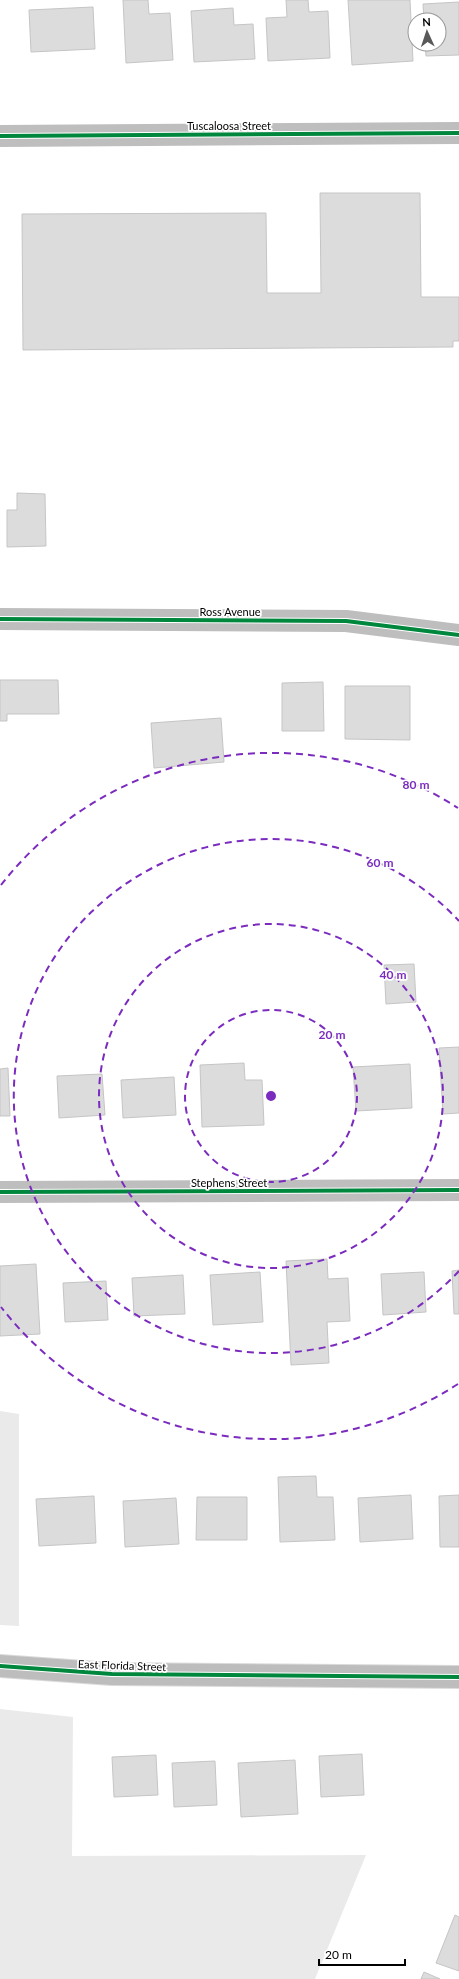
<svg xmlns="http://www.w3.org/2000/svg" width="459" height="1979" viewBox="0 0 459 1979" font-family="Lato,sans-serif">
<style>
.green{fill:#eaeaea}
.building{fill:#dcdcdc;stroke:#c5c5c5}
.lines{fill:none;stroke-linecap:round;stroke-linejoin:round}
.major-casing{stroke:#dbdbdb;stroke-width:24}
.minor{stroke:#bebebe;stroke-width:22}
.major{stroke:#bdbdbd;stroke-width:22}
.cycleway-casing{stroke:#fff;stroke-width:6}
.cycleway{stroke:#00873e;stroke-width:4}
.ring{fill:none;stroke:#7b2cbf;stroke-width:2;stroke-dasharray:7 5}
.labels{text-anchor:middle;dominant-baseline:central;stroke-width:3.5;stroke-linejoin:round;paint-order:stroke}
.street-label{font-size:11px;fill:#000;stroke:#fff}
.centre{fill:#7b2cbf;stroke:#fff;stroke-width:2}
.ring-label{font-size:12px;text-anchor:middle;font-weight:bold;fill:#7b2cbf;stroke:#fff;stroke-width:3.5;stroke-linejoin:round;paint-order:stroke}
</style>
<rect width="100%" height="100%" fill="#fff"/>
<g class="green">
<polygon points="0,1411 19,1414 19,1626 0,1625"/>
<polygon points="0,1709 73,1717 72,1856 366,1855 315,1979 0,1979"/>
</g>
<g class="building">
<polygon points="123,0 148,0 149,14 170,13 173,60 126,63"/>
<polygon points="286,0 308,0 309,12 328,11 330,58 268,61 266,18 287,17"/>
<polygon points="348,0 410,0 413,61 352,65"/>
<polygon points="459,2 459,55 426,56 425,44 439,44 439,20 424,20 423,4"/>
<polygon points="93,7 95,49 31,52 29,10"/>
<polygon points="233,8 234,25 253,24 255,59 194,62 191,11"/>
<polygon points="320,193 420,193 421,297 459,297 459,341 453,341 453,347 23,350 22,214 266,213 267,293 321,293"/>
<polygon points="17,493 45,494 46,546 7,547 7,510 17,510"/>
<polygon points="0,680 58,680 59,714 7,714 7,721 0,721"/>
<polygon points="323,682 324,731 282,731 282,683"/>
<polygon points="345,686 410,686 410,740 345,739"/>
<polygon points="221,718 224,762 154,768 151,723"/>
<polygon points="414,964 416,1002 386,1004 384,965"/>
<polygon points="459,1047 459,1113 443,1114 439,1048"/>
<polygon points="244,1063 245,1080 262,1080 264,1125 202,1127 200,1065"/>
<polygon points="410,1064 412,1108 356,1111 353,1067"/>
<polygon points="8,1068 10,1116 0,1116 0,1069"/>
<polygon points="102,1074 105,1115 59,1118 57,1076"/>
<polygon points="174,1077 176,1115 123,1118 121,1080"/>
<polygon points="327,1259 328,1279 348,1278 350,1321 327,1322 329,1363 291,1365 286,1261"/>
<polygon points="36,1264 40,1334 0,1336 0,1266"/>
<polygon points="459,1270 459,1314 454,1314 452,1271"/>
<polygon points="260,1272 263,1322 213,1325 210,1275"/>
<polygon points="424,1272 426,1312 383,1315 381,1274"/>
<polygon points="183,1275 185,1314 134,1316 132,1278"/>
<polygon points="106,1281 108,1320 65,1322 63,1283"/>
<polygon points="316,1476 317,1497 333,1497 335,1540 280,1542 278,1477"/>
<polygon points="411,1495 413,1539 360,1542 358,1498"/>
<polygon points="459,1495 459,1547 440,1547 439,1496"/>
<polygon points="94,1496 96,1543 39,1546 36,1499"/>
<polygon points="197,1497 247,1497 247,1540 196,1540"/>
<polygon points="176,1498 179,1544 125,1547 123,1501"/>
<polygon points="362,1754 364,1795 321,1797 319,1756"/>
<polygon points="156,1755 158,1795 114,1797 112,1757"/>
<polygon points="295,1760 298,1814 241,1817 238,1763"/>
<polygon points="215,1761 217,1805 174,1807 172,1763"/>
<polygon points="455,1915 459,1917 459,1971 436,1963"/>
<polygon points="424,1972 440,1979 421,1979"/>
</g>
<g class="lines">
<defs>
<polyline id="major" points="0,1666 112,1674 459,1677"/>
</defs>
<use href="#major" class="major-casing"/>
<g class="minor">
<polyline points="0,136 459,133"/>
<polyline points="0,619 346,621 459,635"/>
<polyline points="0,1192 459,1190"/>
</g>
<use href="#major" class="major"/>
<defs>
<g id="cycleway">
<polyline points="0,136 459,133"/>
<polyline points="0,619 346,621 459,635"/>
<polyline points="0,1192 459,1190"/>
<polyline points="0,1666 112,1674 459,1677"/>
</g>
</defs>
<use href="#cycleway" class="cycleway-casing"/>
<use href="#cycleway" class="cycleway"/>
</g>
<g class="ring">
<circle cx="271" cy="1096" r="86"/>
<circle cx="271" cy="1096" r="172"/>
<path d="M459 1271A257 257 0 1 1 459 921"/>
<path d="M458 1384A343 343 0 0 1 1 1307M1 885A343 343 0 0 1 458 808"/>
</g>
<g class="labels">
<g class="street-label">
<text x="229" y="125">Tuscaloosa Street</text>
<text x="230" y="611">Ross Avenue</text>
<text x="229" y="1182">Stephens Street</text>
<text transform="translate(122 1665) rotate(2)">East Florida Street</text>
</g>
</g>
<circle cx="271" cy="1096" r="6" class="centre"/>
<g class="ring-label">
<text x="416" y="789">80 m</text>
<text x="380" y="867">60 m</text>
<text x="393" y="979">40 m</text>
<text x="332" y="1039">20 m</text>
</g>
<g transform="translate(427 32) rotate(357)"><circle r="19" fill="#ffffff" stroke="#999999"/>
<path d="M0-3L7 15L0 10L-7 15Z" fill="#595959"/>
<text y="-6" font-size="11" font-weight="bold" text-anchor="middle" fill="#000000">N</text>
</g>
<path d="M319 1959v6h86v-6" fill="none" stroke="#000000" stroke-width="2"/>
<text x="325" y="1959" font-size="12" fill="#000000" stroke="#ffffff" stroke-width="3" paint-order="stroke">20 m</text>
</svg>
